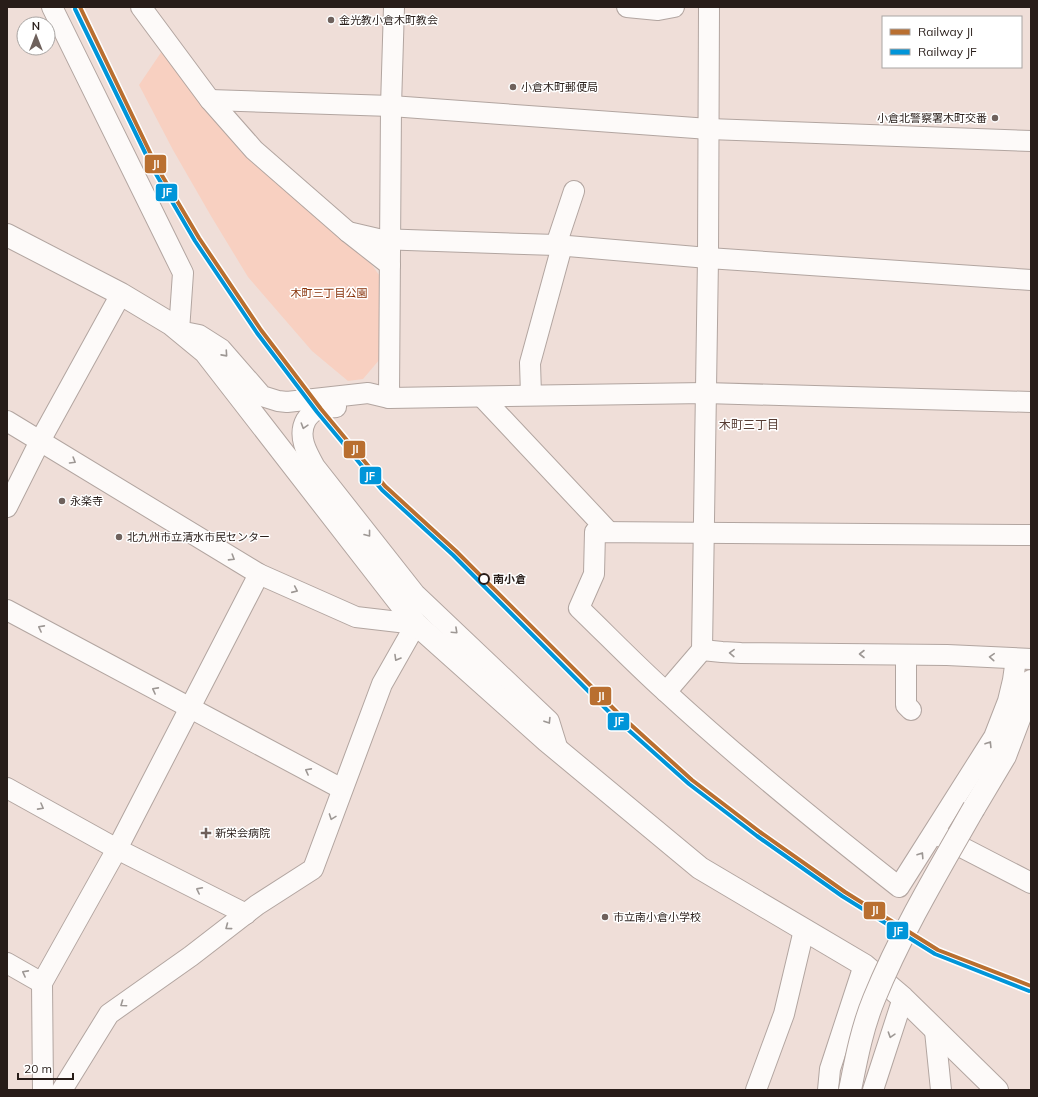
<svg xmlns="http://www.w3.org/2000/svg" width="1038" height="1097" viewBox="0 0 1038 1097" font-family="Mulish,'Noto Sans JP',sans-serif">
<style>
.green{fill:#f8d0c1}
.lines{fill:none;stroke-linecap:round;stroke-linejoin:round}
.minor-casing{stroke:#b2a5a0;stroke-width:22}
.tertiary-casing{stroke:#b2a5a0;stroke-width:24}
.minor{stroke:#fdfaf9;stroke-width:20}
.tertiary{stroke:#fdfaf9;stroke-width:22}
.tertiary-bridge-casing{stroke:#b2a5a0;stroke-width:24;stroke-linecap:butt}
.tertiary-bridge{stroke:#fdfaf9;stroke-width:22}
.rail-1-casing{stroke:#fff;stroke-width:7}
.rail-2-casing{stroke:#fff;stroke-width:7}
.rail-1{stroke:#b96f30;stroke-width:4}
.rail-2{stroke:#0095d9;stroke-width:4}
.oneway{stroke:#9d9794}
.poi-dot{fill:#6e615c;stroke:#fff;stroke-width:1.5}
.stop-dot{fill:#fff;stroke:#281d19;stroke-width:2}
.labels{text-anchor:middle;dominant-baseline:central;stroke-width:3;stroke-linejoin:round;paint-order:stroke}
.poi-label{font-size:11px;fill:#281d19;stroke:#fff;text-anchor:start}
.park-label{font-size:11px;fill:#873108;stroke:#fff}
.stop-label{font-size:11px;font-weight:bold;fill:#281d19;stroke:#fff;text-anchor:start}
.neighbourhood-label{font-size:12px;fill:#563c33;stroke:#fff}
.line-badge{stroke:#fff;stroke-width:1.5}
.badge-label{font-size:11px;text-anchor:middle;font-weight:bold;fill:#fff}
</style>
<rect width="100%" height="100%" fill="#efded8"/>
<polygon class="green" points="162,51 241,152 372,265 379,275 380,359 363,379 348,381 312,351 248,277 211,216 173,150 139,85"/>
<g class="lines">
<defs>
<g id="minor">
<polyline points="52,7 183,273 179,331 199,335 221,349 262,396 278,401 287,402 368,393 389,398 705,393 1031,402"/>
<polyline points="141,7 210,100 254,150 348,232 390,265"/>
<polyline points="627,7 658,10 674,7"/>
<polyline points="210,100 391,106 709,129 1031,141"/>
<polyline points="348,232 378,239 556,245 708,258 1031,280"/>
<polyline points="556,245 574,191"/>
<polyline points="531,395 530,363 562,246"/>
<polyline points="482,397 609,532"/>
<polyline points="389,398 391,106 394,7"/>
<path d="M 336,407 C 329,408 321,408 315,411 C 311,413 308,417 306,420 C 297,436 307,453 315,467 L 415,594 L 549,721 L 558,750"/>
<polyline points="7,421 259,574 356,617 416,624 382,684 313,869 257,905 191,956 109,1014 62,1090"/>
<polyline points="7,507 40,441 121,294"/>
<polyline points="7,610 342,789"/>
<polyline points="702,650 722,652 741,653 947,655 1031,659"/>
<polyline points="906,655 906,705 911,710"/>
<path d="M 1016,659 L 1013,680 L 1008,701 L 994,737 L 899,887 C 820,825 741,761 666,692 C 636,665 608,636 579,608 L 594,574 L 595,532 L 1031,535"/>
<polyline points="666,692 702,650 708,258 709,7"/>
<polyline points="7,788 117,849 246,914"/>
<polyline points="940,836 1031,883"/>
<polyline points="7,963 42,983"/>
<polyline points="935,1031 941,1090"/>
<polyline points="43,1090 42,983 117,849 259,574"/>
<polyline points="756,1090 784,1014 804,930"/>
<polyline points="828,1090 830,1069 864,965"/>
<polyline points="873,1090 903,998"/>
</g>
<g id="tertiary">
<polyline points="7,235 121,294 171,324 205,352 416,624 547,741 700,868 864,965 903,998 997,1090"/>
<polyline points="974,808 1005,756 1027,698 1031,681"/>
</g>
</defs>
<use href="#minor" class="minor-casing"/>
<use href="#tertiary" class="tertiary-casing"/>
<use href="#minor" class="minor"/>
<use href="#tertiary" class="tertiary"/>
<defs>
<path id="tertiary-bridge" d="M 850,1090 C 856,1060 862,1028 874,999 C 901,933 938,871 974,808"/>
</defs>
<use href="#tertiary-bridge" class="tertiary-bridge-casing"/>
<use href="#tertiary-bridge" class="tertiary-bridge"/>
<defs>
<polyline id="rail-1" points="80,7 157,167 199,238 261,330 321,409 385,486 456,551 619,714 692,780 760,832 845,892 938,950 1031,986"/>
<polyline id="rail-2" points="75,9 153,169 195,241 257,333 317,412 382,490 453,555 615,718 689,784 757,836 842,896 935,954 1029,991"/>
</defs>
<use href="#rail-1" class="rail-1-casing"/>
<use href="#rail-2" class="rail-2-casing"/>
<use href="#rail-1" class="rail-1"/>
<use href="#rail-2" class="rail-2"/>
</g>
<defs><path id="oneway-chevron" d="M-2-3.5L2.5 0L-2 3.5" fill="none" stroke-width="1.6" stroke-linecap="round" stroke-linejoin="round"/></defs>
<g class="oneway">
<use href="#oneway-chevron" transform="translate(225 354) rotate(48)"/>
<use href="#oneway-chevron" transform="translate(304 426) rotate(107)"/>
<use href="#oneway-chevron" transform="translate(73 461) rotate(31)"/>
<use href="#oneway-chevron" transform="translate(368 534) rotate(52)"/>
<use href="#oneway-chevron" transform="translate(232 558) rotate(32)"/>
<use href="#oneway-chevron" transform="translate(295 590) rotate(24)"/>
<use href="#oneway-chevron" transform="translate(41 628) rotate(-152)"/>
<use href="#oneway-chevron" transform="translate(455 631) rotate(43)"/>
<use href="#oneway-chevron" transform="translate(732 653) rotate(-178)"/>
<use href="#oneway-chevron" transform="translate(862 654) rotate(-180)"/>
<use href="#oneway-chevron" transform="translate(992 657) rotate(-176)"/>
<use href="#oneway-chevron" transform="translate(397 658) rotate(120)"/>
<use href="#oneway-chevron" transform="translate(155 690) rotate(-152)"/>
<use href="#oneway-chevron" transform="translate(548 721) rotate(58)"/>
<use href="#oneway-chevron" transform="translate(989 744) rotate(-58)"/>
<use href="#oneway-chevron" transform="translate(308 771) rotate(-152)"/>
<use href="#oneway-chevron" transform="translate(41 807) rotate(29)"/>
<use href="#oneway-chevron" transform="translate(332 817) rotate(110)"/>
<use href="#oneway-chevron" transform="translate(921 855) rotate(-57)"/>
<use href="#oneway-chevron" transform="translate(199 890) rotate(-153)"/>
<use href="#oneway-chevron" transform="translate(228 927) rotate(143)"/>
<use href="#oneway-chevron" transform="translate(25 973) rotate(-152)"/>
<use href="#oneway-chevron" transform="translate(123 1004) rotate(145)"/>
<use href="#oneway-chevron" transform="translate(891 1035) rotate(108)"/>
</g>
<g class="poi-dot">
<circle cx="331" cy="20" r="4"/>
<circle cx="513" cy="87" r="4"/>
<circle cx="995" cy="118" r="4"/>
<circle cx="62" cy="501" r="4"/>
<circle cx="119" cy="537" r="4"/>
<path d="M204 827h4v4h4v4h-4v4h-4v-4h-4v-4h4z"/>
<circle cx="605" cy="917" r="4"/>
</g>
<circle class="stop-dot" cx="484" cy="579" r="5"/>
<g class="labels">
<g class="poi-label">
<text x="339" y="20">金光教小倉木町教会</text>
<text x="521" y="87">小倉木町郵便局</text>
<text x="987" y="118" text-anchor="end">小倉北警察署木町交番</text>
<text x="70" y="501">永楽寺</text>
<text x="127" y="537">北九州市立清水市民センター</text>
<text x="215" y="833">新栄会病院</text>
<text x="613" y="917">市立南小倉小学校</text>
</g>
<g class="park-label">
<text x="329" y="293">木町三丁目公園</text>
</g>
<g class="stop-label">
<text x="493" y="579">南小倉</text>
</g>
<g class="neighbourhood-label">
<text x="749" y="424">木町三丁目</text>
</g>
</g>
<g class="line-badge">
<rect x="144" y="154" width="23" height="20" rx="4" fill="#b96f30"/>
<rect x="155" y="183" width="23" height="19" rx="4" fill="#0095d9"/>
<rect x="343" y="440" width="23" height="19" rx="4" fill="#b96f30"/>
<rect x="359" y="466" width="23" height="19" rx="4" fill="#0095d9"/>
<rect x="589" y="686" width="23" height="20" rx="4" fill="#b96f30"/>
<rect x="607" y="712" width="23" height="19" rx="4" fill="#0095d9"/>
<rect x="863" y="901" width="23" height="19" rx="4" fill="#b96f30"/>
<rect x="886" y="921" width="23" height="19" rx="4" fill="#0095d9"/>
</g>
<g class="badge-label">
<text x="156" y="168">JI</text>
<text x="167" y="196">JF</text>
<text x="355" y="453">JI</text>
<text x="370" y="480">JF</text>
<text x="601" y="700">JI</text>
<text x="619" y="725">JF</text>
<text x="875" y="914">JI</text>
<text x="898" y="935">JF</text>
</g>
<rect width="1038" height="1097" fill="none" stroke="#281d19" stroke-width="16"/>
<rect x="882" y="16" width="140" height="52" fill="#ffffff" stroke="#a9a5a3"/>
<rect x="890" y="29" width="20" height="6" fill="#b96f30" stroke="#a9a5a3"/>
<text x="918" y="36" font-size="12" fill="#281d19">Railway JI</text>
<rect x="890" y="49" width="20" height="6" fill="#0095d9" stroke="#a9a5a3"/>
<text x="918" y="56" font-size="12" fill="#281d19">Railway JF</text>
<g transform="translate(36 36)"><circle r="19" fill="#ffffff" stroke="#a9a5a3"/>
<path d="M0-3L7 15L0 10L-7 15Z" fill="#6e615c"/>
<text y="-6" font-size="11" font-weight="bold" text-anchor="middle" fill="#281d19">N</text>
</g>
<path d="M18 1073v6h55v-6" fill="none" stroke="#281d19" stroke-width="2"/>
<text x="24" y="1073" font-size="12" fill="#281d19" stroke="#ffffff" stroke-width="3" paint-order="stroke">20 m</text>
</svg>
